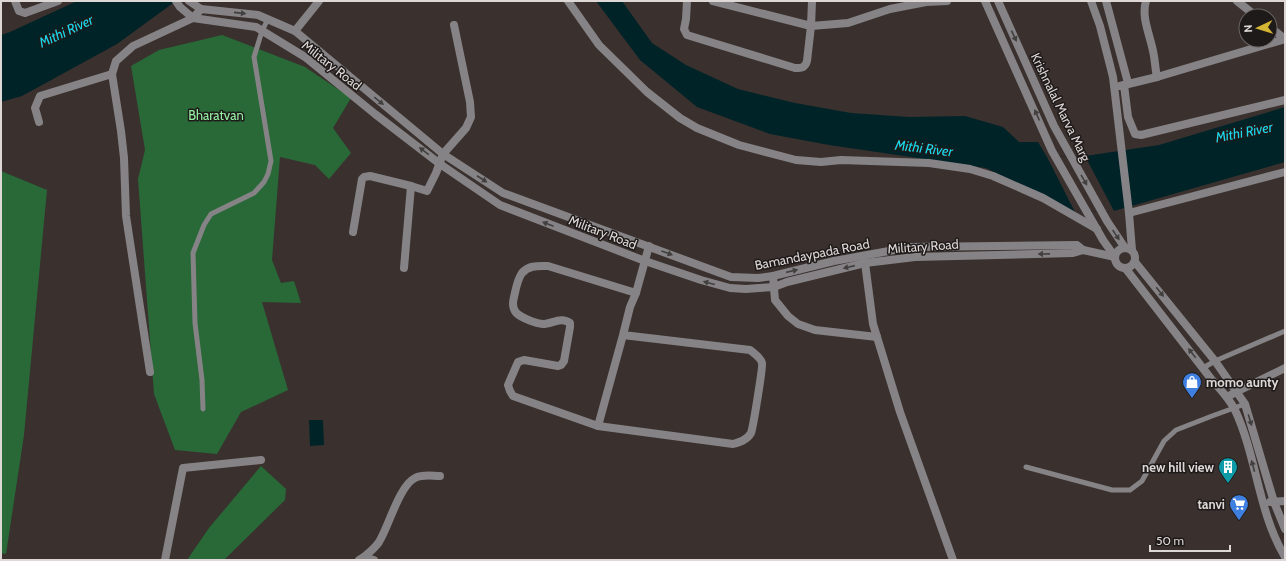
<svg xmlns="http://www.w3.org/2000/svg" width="1286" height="561" viewBox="0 0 1286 561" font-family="Cabin,sans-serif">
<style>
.green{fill:#286937}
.water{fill:#002328}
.pier{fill:#3a312e}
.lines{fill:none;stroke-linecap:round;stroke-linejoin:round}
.service{stroke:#868386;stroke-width:5}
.minor{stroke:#868386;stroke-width:8}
.tertiary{stroke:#868386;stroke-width:8}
.oneway{fill:#423f3f}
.labels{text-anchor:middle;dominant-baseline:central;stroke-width:3;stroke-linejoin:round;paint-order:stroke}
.street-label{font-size:13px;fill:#ddd7d5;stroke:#1e1a19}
.park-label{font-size:13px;fill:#95efa4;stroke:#1e1a19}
.poi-label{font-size:13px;font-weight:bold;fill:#ddd7d5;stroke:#1e1a19;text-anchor:end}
.water-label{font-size:14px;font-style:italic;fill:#1ad7eb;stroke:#1e1a19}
</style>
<rect width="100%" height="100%" fill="#3a312e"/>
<g class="green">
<polygon points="222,35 305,67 351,98 333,128 351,153 329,179 315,165 280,157 272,260 281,283 294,281 301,303 262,302 288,390 241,412 217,454 175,450 154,394 138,179 145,150 131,66 159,50"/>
<polygon points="1,171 47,190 24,435 6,554 1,553"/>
<polygon points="261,466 286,489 285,500 224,560 187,560 209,528"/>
</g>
<g class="water">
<polygon points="77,1 176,1 117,44 22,96 1,102 1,35 10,32"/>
<polygon points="596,1 622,1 652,43 686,65 738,89 795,103 851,113 909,117 965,116 1003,127 1019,142 1038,142 1047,157 1085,156 1159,145 1285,107 1285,162 1114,211 1075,212 986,168 829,145 770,134 697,107 640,60"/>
<polygon points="309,420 323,420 324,445 310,446"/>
</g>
<polygon class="pier" points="1085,156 1114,211 1075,212 1047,157"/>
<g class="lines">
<g class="service">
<polyline points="1203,368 1215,361 1285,331"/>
<polyline points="203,409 202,380 195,323 193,253 204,225 211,214 254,193 264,182 268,174 271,161 254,57 262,31 268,19"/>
<polyline points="1026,467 1112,490 1130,490 1142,481 1164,441 1176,430 1212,416 1245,404"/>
</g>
<g class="minor">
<polyline points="15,1 19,11 25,13 58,1"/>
<polyline points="568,1 599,45 647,92 680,118 697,128 739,145 796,160 821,162 841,160 929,163 970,169 993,176 1043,198 1097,229"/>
<path d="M 687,1 L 686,19 L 684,29 L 687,35 L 795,68 C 802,68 805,68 807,61 L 811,26 L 848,23 L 890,9 L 926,2 L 947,1"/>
<polyline points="713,1 811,26 812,1"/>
<polyline points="1091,1 1100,26 1113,77 1129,213 1132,250"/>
<polyline points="1106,1 1128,83"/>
<polyline points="1237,1 1256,16"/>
<polyline points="1270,27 1285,39"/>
<polyline points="295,31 319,1"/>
<polyline points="1157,77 1285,39"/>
<polyline points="1124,85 1128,117 1135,134 1141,135 1285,100"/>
<path d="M 1120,86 L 1157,77 C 1155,68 1155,59 1153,51 C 1150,35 1141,17 1146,1"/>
<polyline points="39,122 35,108 40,96 112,74"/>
<polyline points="1129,213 1285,172"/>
<polyline points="353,232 362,179 364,177 370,176 411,186"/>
<polyline points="865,263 873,324 900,412 953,560"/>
<polyline points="404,268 411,186 427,191 436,173 443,154 466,128 471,117 470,102 454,25"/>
<polyline points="773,276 775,300 788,316 798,324 815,330 877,337"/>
<path d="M 623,335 L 750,350 C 754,353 761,358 762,363 C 763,367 753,428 751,433 C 747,440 740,442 733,444 L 598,426 L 623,335 L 630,307 L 636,293 L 649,246"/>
<polyline points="150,372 126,216 124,158 121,131 112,74 116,61 133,46 193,18 201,9"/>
<polyline points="1227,397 1236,392 1285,368"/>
<path d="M 598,426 L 513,396 L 510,391 L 508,385 L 518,362 L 524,360 L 558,366 L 561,365 L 564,361 L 570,327 L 570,323 C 561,316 552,324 543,324 C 539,324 534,322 531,321 C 518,316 510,312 514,297 C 516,289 517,280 522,273 C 529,265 538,266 548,266 L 636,293"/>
<path d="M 364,557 C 370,552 375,548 379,542 C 389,526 399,486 415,478 C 423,474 432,476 440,476"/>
<polyline points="165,560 183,468 261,460"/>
<polyline points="359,560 364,557 374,560"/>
</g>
<g class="tertiary">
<polyline points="176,1 180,7 193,18 256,27 305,57 375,114 440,164 500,205 645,261 701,280 730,288 746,289 759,288 774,287 787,282 865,263 915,257 1073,253 1083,250 1115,257"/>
<polyline points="189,1 201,9 258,15 295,31 443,154 503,193 731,277 758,278 773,276 834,261 911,247 1077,245 1083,250"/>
<polyline points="985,1 1052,151 1103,240 1115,257"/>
<polyline points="998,1 1054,126 1107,221 1125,248"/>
<circle cx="1125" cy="258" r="10"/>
<polyline points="1135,262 1215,361 1245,404 1274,502 1285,529"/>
<path d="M 1126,269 L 1212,380 C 1221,390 1229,398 1235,410 C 1257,457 1258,512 1285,557"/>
<polyline points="1270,502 1285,501"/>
</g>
</g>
<defs><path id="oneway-solid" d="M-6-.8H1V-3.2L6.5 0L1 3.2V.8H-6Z"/></defs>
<g class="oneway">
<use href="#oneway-solid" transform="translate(240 13) rotate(6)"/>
<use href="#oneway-solid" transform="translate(1014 36) rotate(65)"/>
<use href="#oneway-solid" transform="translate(379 101) rotate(39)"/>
<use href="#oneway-solid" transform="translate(1037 115) rotate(-114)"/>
<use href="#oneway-solid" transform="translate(424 151) rotate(-143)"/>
<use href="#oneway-solid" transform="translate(482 179) rotate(33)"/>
<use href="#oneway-solid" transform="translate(1084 180) rotate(60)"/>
<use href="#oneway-solid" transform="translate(548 224) rotate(-159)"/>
<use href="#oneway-solid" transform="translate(1116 235) rotate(56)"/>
<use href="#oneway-solid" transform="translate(667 253) rotate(20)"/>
<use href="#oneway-solid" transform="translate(1044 254) rotate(179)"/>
<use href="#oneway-solid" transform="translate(849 267) rotate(167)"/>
<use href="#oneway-solid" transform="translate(792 271) rotate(-13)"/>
<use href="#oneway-solid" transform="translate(709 283) rotate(-165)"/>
<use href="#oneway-solid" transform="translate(1160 292) rotate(51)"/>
<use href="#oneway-solid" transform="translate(1192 353) rotate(-128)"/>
<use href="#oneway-solid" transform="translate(1250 420) rotate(73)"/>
<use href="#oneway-solid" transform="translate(1253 466) rotate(-105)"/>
</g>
<defs>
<symbol id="shop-pin" viewBox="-11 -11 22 30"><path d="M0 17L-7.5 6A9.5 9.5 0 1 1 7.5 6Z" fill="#3f7fe0" stroke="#1e1a19"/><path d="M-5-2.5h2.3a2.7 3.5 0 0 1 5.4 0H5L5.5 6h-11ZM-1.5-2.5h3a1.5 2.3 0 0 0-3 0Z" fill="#fff"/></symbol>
<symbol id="building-pin" viewBox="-11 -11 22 30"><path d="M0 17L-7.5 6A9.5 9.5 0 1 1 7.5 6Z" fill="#0f9aa8" stroke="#1e1a19"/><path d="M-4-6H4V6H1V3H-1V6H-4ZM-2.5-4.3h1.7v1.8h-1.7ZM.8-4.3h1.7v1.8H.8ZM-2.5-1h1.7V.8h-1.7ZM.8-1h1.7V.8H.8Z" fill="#fff"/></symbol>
<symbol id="supermarket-pin" viewBox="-11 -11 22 30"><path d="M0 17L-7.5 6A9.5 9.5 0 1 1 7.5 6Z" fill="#3f7fe0" stroke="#1e1a19"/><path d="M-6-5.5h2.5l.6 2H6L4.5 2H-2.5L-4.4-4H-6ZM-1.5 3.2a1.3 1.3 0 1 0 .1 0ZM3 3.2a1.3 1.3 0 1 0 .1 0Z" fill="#fff"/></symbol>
</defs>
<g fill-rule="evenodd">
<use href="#shop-pin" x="1181" y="371" width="22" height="30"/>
<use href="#building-pin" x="1217" y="456" width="22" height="30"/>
<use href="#supermarket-pin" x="1228" y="493" width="22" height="30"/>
</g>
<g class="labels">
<g class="street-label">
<text transform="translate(332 65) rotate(38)">Military Road</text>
<text transform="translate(1061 107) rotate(64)">Krishnalal Marva Marg</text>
<text transform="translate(603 232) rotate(21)">Military Road</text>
<text transform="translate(923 246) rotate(-4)">Military Road</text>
<text transform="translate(812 254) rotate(-11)">Bamandaypada Road</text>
</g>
<g class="park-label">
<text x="216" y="115">Bharatvan</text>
</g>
<g class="poi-label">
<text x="1206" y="382" text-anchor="start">momo aunty</text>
<text x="1214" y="467">new hill view</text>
<text x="1225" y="504">tanvi</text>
</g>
<g class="water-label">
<text transform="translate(66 31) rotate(-25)">Mithi River</text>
<text transform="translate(1244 132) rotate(-11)">Mithi River</text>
<text transform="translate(924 148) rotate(7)">Mithi River</text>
</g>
</g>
<rect width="1286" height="561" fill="none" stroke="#ddd7d5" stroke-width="4"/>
<g transform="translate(1258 28) rotate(266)"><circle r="19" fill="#1e1a19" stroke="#6a6664"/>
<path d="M0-3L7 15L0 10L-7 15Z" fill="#d5b534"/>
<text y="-6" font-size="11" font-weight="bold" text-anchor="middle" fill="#ddd7d5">N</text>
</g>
<path d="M1150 545v6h80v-6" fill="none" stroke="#ddd7d5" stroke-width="2"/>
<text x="1156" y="545" font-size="12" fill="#ddd7d5" stroke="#1e1a19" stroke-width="3" paint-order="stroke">50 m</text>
</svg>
